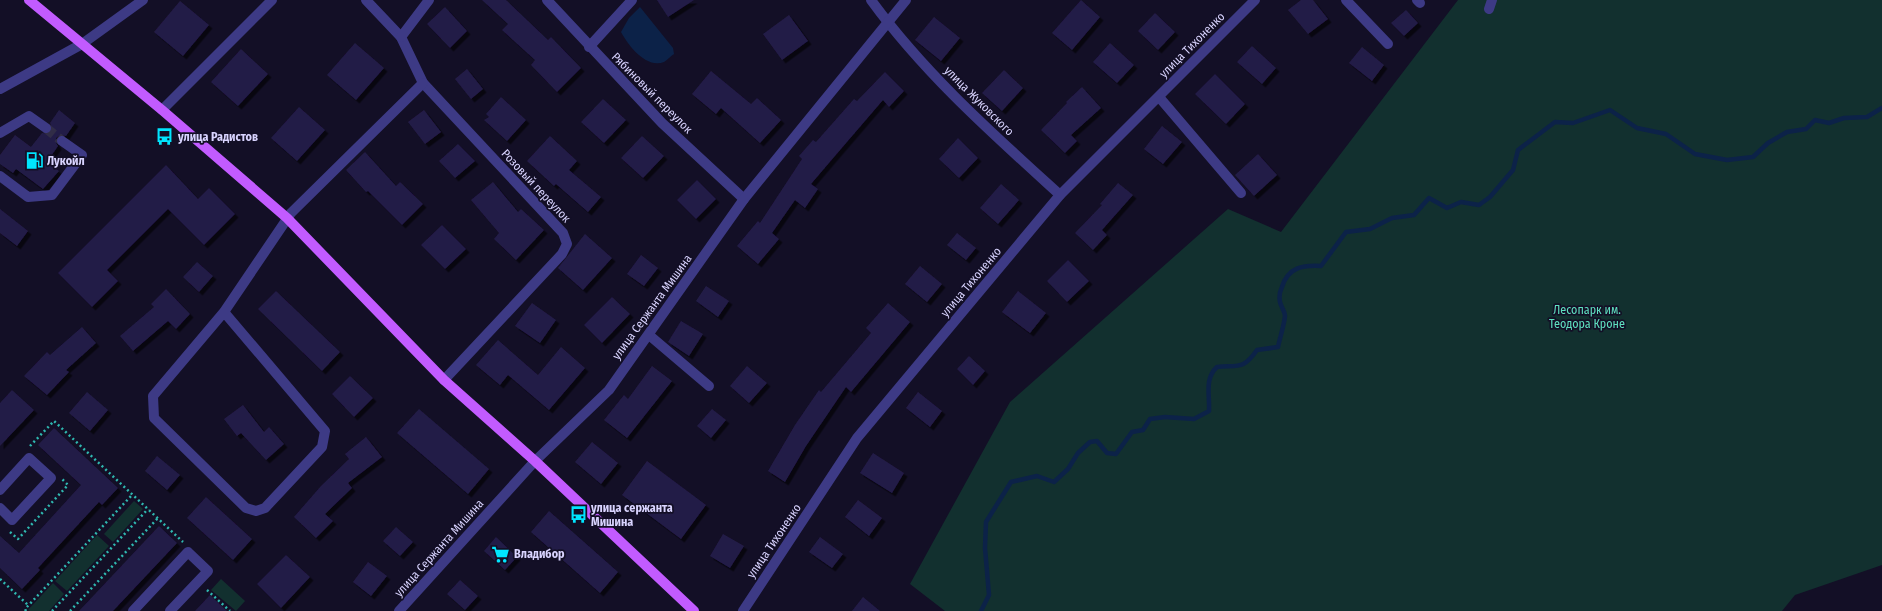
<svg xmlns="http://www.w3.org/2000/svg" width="1882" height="611" viewBox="0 0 1882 611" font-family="'Fira Sans Condensed',sans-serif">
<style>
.green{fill:#12302f}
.water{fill:#0c2248}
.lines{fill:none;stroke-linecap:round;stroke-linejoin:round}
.stream{stroke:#0c2248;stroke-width:4.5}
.building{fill:#241b47;filter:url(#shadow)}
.minor-tunnel{stroke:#312d47;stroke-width:10;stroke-dasharray:10 5;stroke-linecap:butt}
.path{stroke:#2fb8b0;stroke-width:2.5;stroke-dasharray:2 3;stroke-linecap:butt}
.minor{stroke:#3d3a85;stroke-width:10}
.major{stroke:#c25bff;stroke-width:10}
.labels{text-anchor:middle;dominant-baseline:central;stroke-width:3.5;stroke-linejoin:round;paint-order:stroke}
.street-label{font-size:12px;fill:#d9d4ff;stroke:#130f26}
.poi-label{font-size:12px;font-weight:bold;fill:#d9d4ff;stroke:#130f26;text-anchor:start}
.park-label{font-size:12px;fill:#5fe0c0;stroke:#130f26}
</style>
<defs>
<filter id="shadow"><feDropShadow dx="3.5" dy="3.5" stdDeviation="0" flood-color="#0009"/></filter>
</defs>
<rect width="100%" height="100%" fill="#130f26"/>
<g class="green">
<polygon points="1458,0 1882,0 1882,565 1795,595 1782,611 945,611 910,584 1010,402 1228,209 1281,232"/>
<polygon points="134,501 143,509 113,542 104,534"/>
<polygon points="97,535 109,546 67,591 55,581"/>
<polygon points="221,579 245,601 236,611 211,590"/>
<polygon points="53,583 64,594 49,611 30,611 28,610"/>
</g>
<path class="water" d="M 640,7 L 673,48 L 674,54 C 671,56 667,60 664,62 C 646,69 628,45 621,32 L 629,18 Z"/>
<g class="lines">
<path class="stream" d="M 981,611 L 989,595 L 985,548 L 986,522 L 1011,482 L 1037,476 L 1054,482 L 1068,469 L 1078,453 L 1090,442 L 1097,441 L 1107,453 L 1116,454 L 1132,432 L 1143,430 L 1150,419 L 1165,417 L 1194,419 L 1209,411 C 1210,395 1204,379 1217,367 C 1239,365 1243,370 1257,350 L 1278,347 C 1280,337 1284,326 1285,316 C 1285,311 1281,307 1280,302 C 1279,297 1280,291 1282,287 C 1288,267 1303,265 1321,266 L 1346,232 L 1370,229 L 1392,218 L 1414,215 L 1429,198 L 1447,208 L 1461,202 L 1479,205 L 1490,197 L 1513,170 L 1518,150 L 1555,122 L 1573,123 L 1610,110 L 1637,128 L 1666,134 L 1695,154 L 1727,160 L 1753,157 L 1768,143 L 1787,132 L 1806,129 L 1815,120 L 1829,123 L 1844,118 L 1867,117 L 1882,108"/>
</g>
<g class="building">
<polygon points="482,0 506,0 548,40 551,37 581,68 557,92 531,65 535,60 502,30 508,24"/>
<polygon points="657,0 694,0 668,17"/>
<polygon points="1081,0 1100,17 1072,50 1052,33"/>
<polygon points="1301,0 1313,0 1328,19 1308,34 1288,10"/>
<polygon points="180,1 209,25 183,56 154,32"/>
<polygon points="445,7 467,31 450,48 427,24"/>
<polygon points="1406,10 1418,23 1404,36 1391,23"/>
<polygon points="1155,13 1175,32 1158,50 1138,31"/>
<polygon points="789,15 808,41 782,60 763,34"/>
<polygon points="934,17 960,38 941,61 915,40"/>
<polygon points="355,43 384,68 356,100 327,75"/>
<polygon points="1110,43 1134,65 1117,83 1093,62"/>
<polygon points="1252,46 1276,68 1262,84 1237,62"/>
<polygon points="1362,47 1384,65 1372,81 1349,63"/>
<polygon points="241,49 268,74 238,106 211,82"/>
<polygon points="467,69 483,89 471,99 455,79"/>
<polygon points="1004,70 1023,88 1002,111 982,93"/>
<polygon points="711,71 751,104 757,98 781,120 760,143 721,108 716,114 692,94"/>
<polygon points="885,72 904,91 889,107 883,100 834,157 811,184 818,189 805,208 795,200 772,233 779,239 758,264 737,246 758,221 760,223 802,159 799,156 813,140 816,142 854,99 857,101"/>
<polygon points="1215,74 1245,104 1226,124 1195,94"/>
<polygon points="1082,87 1101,108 1071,135 1077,141 1065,153 1041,130 1067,103 1066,102"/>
<polygon points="501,97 526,120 507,141 484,120 489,117 486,114"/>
<polygon points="603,99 626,120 604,143 581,122"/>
<polygon points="299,107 325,130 297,161 271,138"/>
<polygon points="59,110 75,123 66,136 60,135 56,138 56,143 58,146 47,162 59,171 43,189 16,169 13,173 0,164 0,155 15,135 31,147 42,133 49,134 52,128 50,123"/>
<polygon points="424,110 441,132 425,144 408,122"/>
<polygon points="1162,126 1182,142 1163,164 1144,149"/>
<polygon points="550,136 577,161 569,170 601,197 588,212 556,184 554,186 527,161"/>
<polygon points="642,136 664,156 643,178 621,158"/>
<polygon points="958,138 978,158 959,178 939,159"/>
<polygon points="458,144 475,161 455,178 439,161"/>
<polygon points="365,152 396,186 400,182 423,204 402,225 368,191 366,192 346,170"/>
<polygon points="1258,154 1277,175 1254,196 1235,175"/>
<polygon points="166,165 198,199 209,188 235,214 204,245 168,209 107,270 118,281 92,307 58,273"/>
<polygon points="697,180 716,199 696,219 677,200"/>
<polygon points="493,182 518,212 521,209 544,230 516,260 494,239 499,233 471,200"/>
<polygon points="1118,183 1133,195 1102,230 1107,235 1093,250 1075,233 1102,205 1100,204"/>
<polygon points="1001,184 1019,200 998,224 980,208"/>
<polygon points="0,209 28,231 17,246 0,233"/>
<polygon points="442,225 466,249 445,269 421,245"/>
<polygon points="957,233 976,248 966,260 947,245"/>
<polygon points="585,234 612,258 583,290 558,268"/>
<polygon points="641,255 658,268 644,286 627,274"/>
<polygon points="1068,260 1089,281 1067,302 1047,281"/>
<polygon points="197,262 213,276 199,292 183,277"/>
<polygon points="920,266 942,284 927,302 905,284"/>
<polygon points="706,286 729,301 718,317 696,301"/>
<polygon points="166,289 190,314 176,329 168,321 133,351 120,336 154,307 151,304"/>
<polygon points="276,291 340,352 322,371 258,309"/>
<polygon points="1018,291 1046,313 1030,333 1002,312"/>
<polygon points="612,297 630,314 602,343 584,325"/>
<polygon points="532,303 556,320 540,343 515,326"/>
<polygon points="888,303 910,322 851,392 846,387 806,446 785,482 768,471 795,425 819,390 821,392 871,333 866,328"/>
<polygon points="681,321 703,334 689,356 668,342"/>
<polygon points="82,327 96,343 66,370 69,372 47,395 24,376 47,352 50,355"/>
<polygon points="498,340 538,375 561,347 585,368 549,410 508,375 500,385 476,365"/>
<polygon points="969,356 985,371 973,385 957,369"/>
<polygon points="652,366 672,381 627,438 604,420 624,395 628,399"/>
<polygon points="747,366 767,383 749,403 730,386"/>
<polygon points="350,376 373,398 354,417 332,394"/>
<polygon points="12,390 34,410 0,446 0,403"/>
<polygon points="87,392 108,410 90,431 69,413"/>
<polygon points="918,392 942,411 930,427 906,408"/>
<polygon points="243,405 264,432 269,427 284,444 266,460 241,433 237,436 224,419"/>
<polygon points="419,409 489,469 468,494 397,433"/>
<polygon points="712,409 726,420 711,438 697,426"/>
<polygon points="54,428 118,488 102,505 99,502 38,568 40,570 22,589 0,568 0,536 19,553 81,485 38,445"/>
<polygon points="366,437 382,457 348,483 352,488 325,514 333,521 316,538 294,517 321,486 349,459 345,454"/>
<polygon points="592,442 618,463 601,484 575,462"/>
<polygon points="873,453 904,473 892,493 860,473"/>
<polygon points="157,456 180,475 167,490 145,471"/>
<polygon points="647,461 706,505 681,539 622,495"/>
<polygon points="206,497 252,539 233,560 187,518"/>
<polygon points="858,500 882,518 869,536 845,517"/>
<polygon points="549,511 618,572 600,593 531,532"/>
<polygon points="159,526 177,543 113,611 79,611"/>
<polygon points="396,527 413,542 400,556 383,541"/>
<polygon points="723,534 744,546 730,568 710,556"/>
<polygon points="496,537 517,557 505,570 484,551"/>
<polygon points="820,537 843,554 832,568 809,552"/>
<polygon points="286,555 310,577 281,608 257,584"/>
<polygon points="368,562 387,576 371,596 353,582"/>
<polygon points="460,580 478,596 465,610 447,594"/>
<polygon points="210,595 227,611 195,611"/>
<polygon points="863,597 880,611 852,611"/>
</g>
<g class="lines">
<polyline class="minor-tunnel" points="46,128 62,141"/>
<g class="path">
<polyline points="30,446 54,421 183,542"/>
<polyline points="10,532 18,539 68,485 62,479"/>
<polyline points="0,579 28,605"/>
<polyline points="207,590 230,611"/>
<polyline points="26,611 25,609 132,495"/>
<polyline points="52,611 148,509"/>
<polyline points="70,611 158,518"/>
</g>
<g class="minor">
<polyline points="366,0 401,37 423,83 563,233 567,244 562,254 444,380"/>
<polyline points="547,0 662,123 744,199"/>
<path d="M 871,0 C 925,74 993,134 1060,195"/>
<polyline points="1346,0 1388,44"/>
<polyline points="1417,0 1420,3"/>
<polyline points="1489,9 1492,0"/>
<polyline points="401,37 429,0"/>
<polyline points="589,47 632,0"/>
<polyline points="0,89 82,44 143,0"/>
<polyline points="1159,97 1241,193"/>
<polyline points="162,110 272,0"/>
<polyline points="0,133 29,116 46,128"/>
<polyline points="0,176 28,197 52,195 82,155 62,141"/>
<polyline points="224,312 325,431 322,447 265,508 256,511 246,508 154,418 153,396 224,312 291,213 423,83"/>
<polyline points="649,335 709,386"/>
<polyline points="0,490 29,458 51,478 12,520 0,508"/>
<polyline points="133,611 188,552 208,571 170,611"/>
<polyline points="399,611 535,461 609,390 744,199 906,0"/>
<polyline points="743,611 857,438 1060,195 1255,0"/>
</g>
<polyline class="major" points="29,0 162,110 287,218 444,380 535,461 694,611"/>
</g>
<defs>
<symbol id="bus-bare" viewBox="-9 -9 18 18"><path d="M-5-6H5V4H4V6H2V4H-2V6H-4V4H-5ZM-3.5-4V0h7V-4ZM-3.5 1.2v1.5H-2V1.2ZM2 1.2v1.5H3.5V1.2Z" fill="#00e5ff" stroke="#130f26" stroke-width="2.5" paint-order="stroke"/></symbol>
<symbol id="fuel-bare" viewBox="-9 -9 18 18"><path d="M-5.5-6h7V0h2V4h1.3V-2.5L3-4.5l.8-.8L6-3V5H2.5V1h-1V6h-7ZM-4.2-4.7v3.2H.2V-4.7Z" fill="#00e5ff" stroke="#130f26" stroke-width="2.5" paint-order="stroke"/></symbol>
<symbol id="supermarket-bare" viewBox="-9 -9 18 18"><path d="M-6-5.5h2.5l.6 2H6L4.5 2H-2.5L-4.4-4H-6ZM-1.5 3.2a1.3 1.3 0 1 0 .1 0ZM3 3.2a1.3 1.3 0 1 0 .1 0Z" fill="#00e5ff" stroke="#130f26" stroke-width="2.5" paint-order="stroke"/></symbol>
</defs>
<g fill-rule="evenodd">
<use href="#bus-bare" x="152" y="124" width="25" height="25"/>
<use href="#fuel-bare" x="22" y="148" width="25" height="25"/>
<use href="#bus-bare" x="566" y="502" width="25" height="25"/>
<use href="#supermarket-bare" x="488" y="542" width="25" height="25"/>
</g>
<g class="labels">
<g class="street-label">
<text transform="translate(1192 45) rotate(-45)">улица Тихоненко</text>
<text transform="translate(652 93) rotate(45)">Рябиновый переулок</text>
<text transform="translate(979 101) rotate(45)">улица Жуковского</text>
<text transform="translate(536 186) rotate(47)">Розовый переулок</text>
<text transform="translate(971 282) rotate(-50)">улица Тихоненко</text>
<text transform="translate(652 307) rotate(-54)">улица Сержанта Мишина</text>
<text transform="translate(774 541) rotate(-56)">улица Тихоненко</text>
<text transform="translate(439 548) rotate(-48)">улица Сержанта Мишина</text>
</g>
<g class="poi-label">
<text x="178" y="137">улица Радистов</text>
<text x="47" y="161">Лукойл</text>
<text x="591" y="508">улица cержанта<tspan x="591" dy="14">Мишина</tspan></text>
<text x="514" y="554">Владибор</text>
</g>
<g class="park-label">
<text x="1587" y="310">Лесопарк им.<tspan x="1587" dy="14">Теодора Кроне</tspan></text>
</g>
</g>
</svg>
